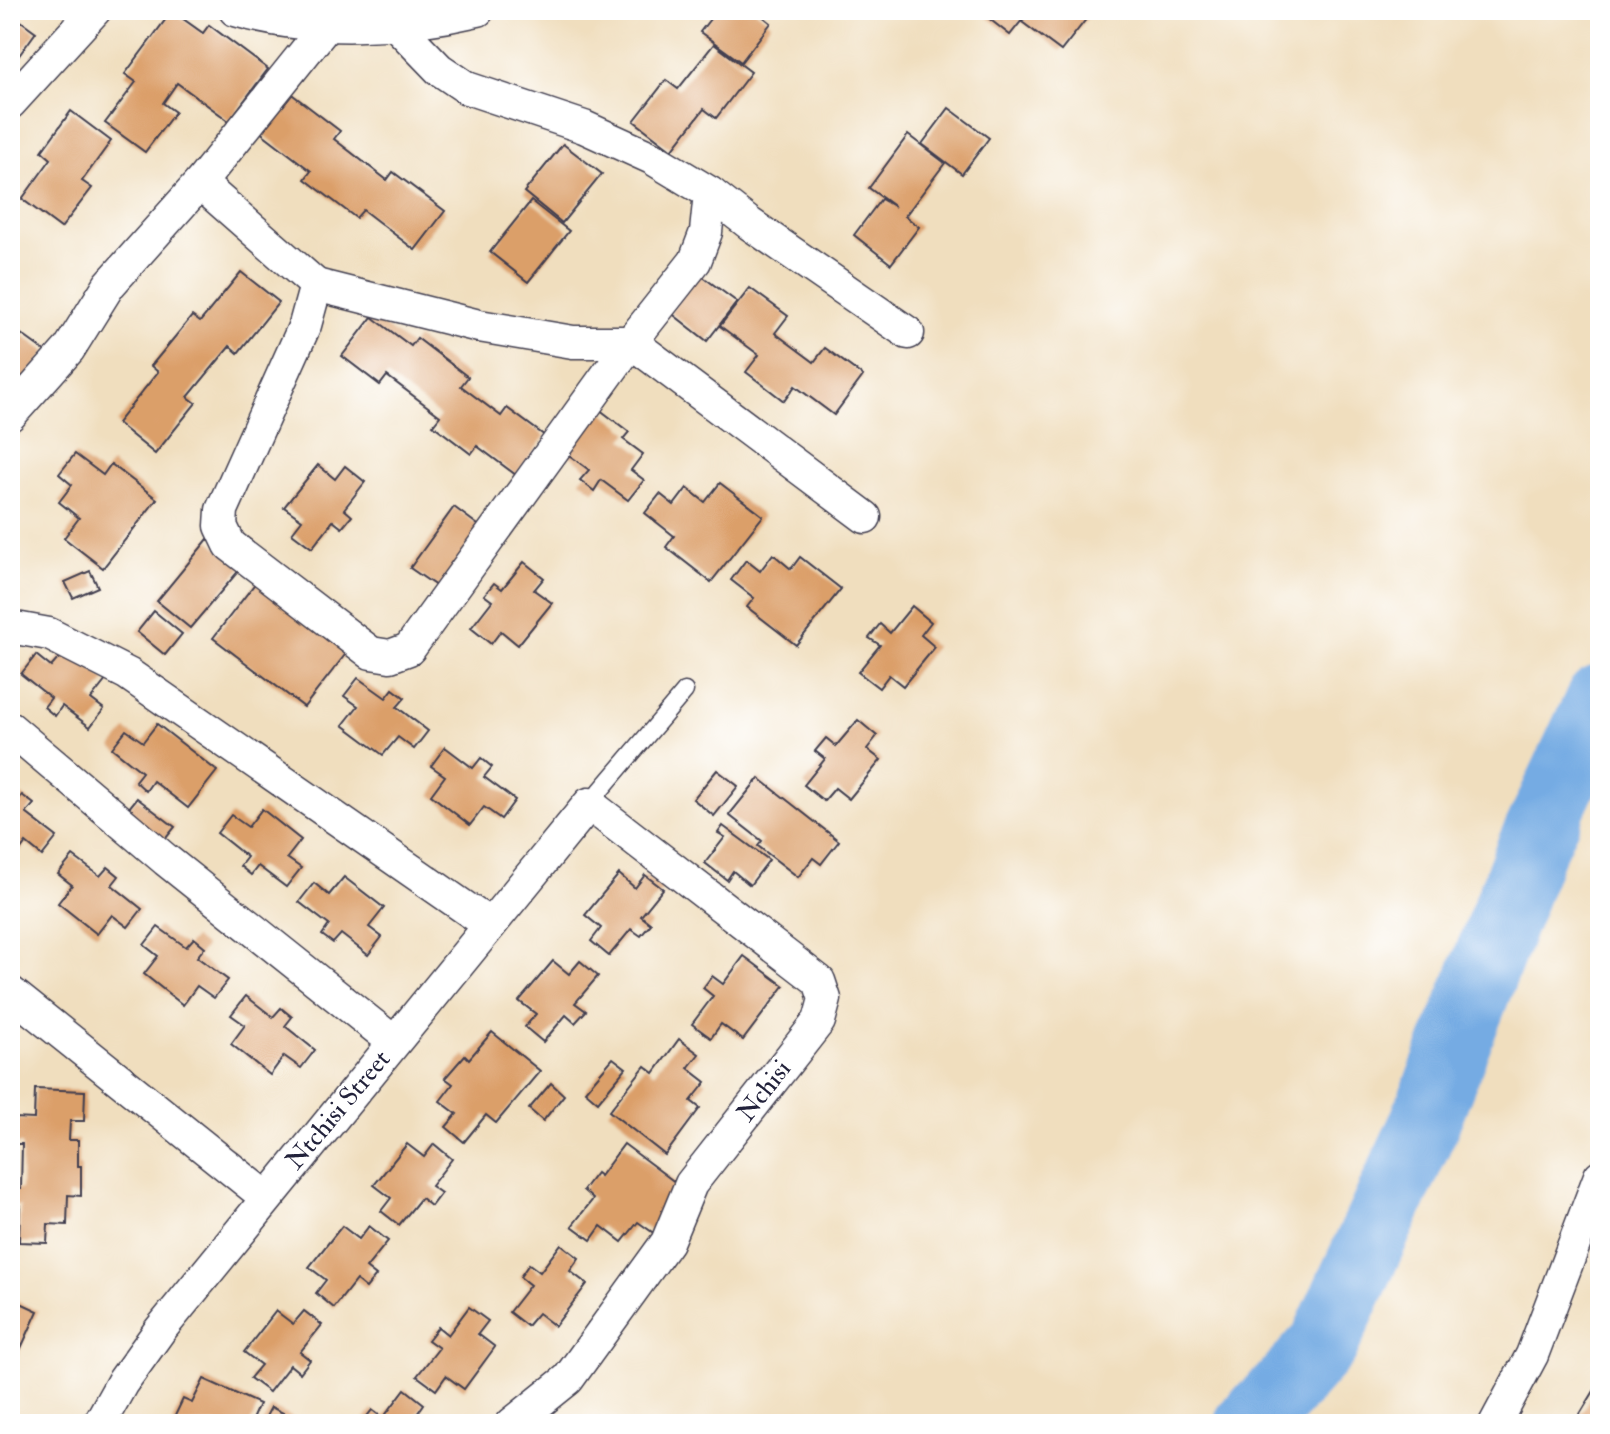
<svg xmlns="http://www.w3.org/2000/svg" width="1610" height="1434" viewBox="0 0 1610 1434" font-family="'IM FELL Double Pica',serif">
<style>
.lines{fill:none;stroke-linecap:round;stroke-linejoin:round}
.river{stroke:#75abe3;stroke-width:70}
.building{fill:#db9f69}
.lane-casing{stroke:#413e4f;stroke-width:19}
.street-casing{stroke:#413e4f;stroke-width:35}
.lane{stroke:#fff;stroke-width:16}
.street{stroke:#fff;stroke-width:32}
.labels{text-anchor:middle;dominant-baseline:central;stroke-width:6;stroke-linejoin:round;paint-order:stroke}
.street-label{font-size:26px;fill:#22223b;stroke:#fff}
</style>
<rect width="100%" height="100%" fill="#fff"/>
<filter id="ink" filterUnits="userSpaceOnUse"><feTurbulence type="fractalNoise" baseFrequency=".0125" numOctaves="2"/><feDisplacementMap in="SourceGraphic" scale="16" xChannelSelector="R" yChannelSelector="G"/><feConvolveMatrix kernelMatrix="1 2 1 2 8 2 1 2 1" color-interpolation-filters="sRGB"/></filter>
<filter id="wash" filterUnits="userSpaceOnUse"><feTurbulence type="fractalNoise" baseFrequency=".006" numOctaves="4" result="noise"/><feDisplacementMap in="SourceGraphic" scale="32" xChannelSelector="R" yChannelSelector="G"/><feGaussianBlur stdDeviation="1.8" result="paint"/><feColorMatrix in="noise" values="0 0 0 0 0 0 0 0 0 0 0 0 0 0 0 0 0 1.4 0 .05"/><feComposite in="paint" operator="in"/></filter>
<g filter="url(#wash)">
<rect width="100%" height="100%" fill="#f0debe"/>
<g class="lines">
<polyline class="river" points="1249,1424 1280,1394 1324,1344 1423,1127 1531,849 1600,700"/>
</g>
<g id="blocks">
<g class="building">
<polygon points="717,10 755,10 771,23 741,62 700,32"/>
<polygon points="978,10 1030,10 1010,35"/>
<polygon points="1031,10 1087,10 1091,13 1061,51 1022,22"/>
<polygon points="172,11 203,33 209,25 268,69 229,121 177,83 163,103 175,112 145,152 105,123 136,82 125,74"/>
<polygon points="10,13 36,32 10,68"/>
<polygon points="714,44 751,72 716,118 704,109 672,150 634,121 666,80 678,89"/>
<polygon points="289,92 340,131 334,139 387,180 393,172 445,211 415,250 363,210 356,218 305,179 311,171 259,131"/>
<polygon points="949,108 989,138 962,174 922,144"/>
<polygon points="71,111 111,141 82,181 92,188 61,228 22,199 51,159 42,151"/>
<polygon points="908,135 945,163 905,216 919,227 891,264 854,235 881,199 895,207 869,188"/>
<polygon points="563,144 602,174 562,223 524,192"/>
<polygon points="531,201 569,231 528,282 490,252"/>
<polygon points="241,272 279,302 238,353 230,346 188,397 196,403 155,454 117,423 158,372 151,366 192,316 200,322"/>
<polygon points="699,274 737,302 707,341 670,312"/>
<polygon points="750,288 788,316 775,333 814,362 825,348 863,376 834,415 795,386 784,401 746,372 759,355 720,326"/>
<polygon points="372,317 411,346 417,338 468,377 461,386 501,416 507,408 545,436 516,475 477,446 471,454 433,425 440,416 387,376 380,385 342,356"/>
<polygon points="10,326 46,352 16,391 10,387"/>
<polygon points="595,406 629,432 623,439 643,454 631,470 644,480 628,500 601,480 594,491 580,480 589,470 561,449"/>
<polygon points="75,454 103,475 111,464 157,499 103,568 64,538 79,518 59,502 72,485 59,474"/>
<polygon points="318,465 335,479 345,466 365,482 344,509 352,516 342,528 333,521 312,548 292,533 302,520 284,507"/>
<polygon points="720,483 763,516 711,582 666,547 674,536 645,513 660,494 674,505 687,488 705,502"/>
<polygon points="454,507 482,528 439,588 410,568"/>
<polygon points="208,539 242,567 190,628 157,601"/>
<polygon points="773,554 791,569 800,557 841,589 796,645 747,607 754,598 731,580 746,560 760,571"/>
<polygon points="524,562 544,578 534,590 552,603 518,645 501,631 491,644 471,628 492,601 484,595 494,583 502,589"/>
<polygon points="90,571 98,587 73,598 65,582"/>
<polygon points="257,581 348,651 304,707 213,638"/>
<polygon points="912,606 931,622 921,635 935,647 903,686 889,675 879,688 858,672 880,645 869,638 880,624 890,633"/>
<polygon points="154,611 182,634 165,655 137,632"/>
<polygon points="66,650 106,680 91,699 104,709 90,727 62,706 55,716 44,707 51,698 21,674 36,655 51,667"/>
<polygon points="358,678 386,698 393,689 405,698 397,707 428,731 414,749 398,737 383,755 343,725 358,706 344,696"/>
<polygon points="858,720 877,736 867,749 881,760 849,799 835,788 824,801 804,785 825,759 815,751 826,738 836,746"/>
<polygon points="157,724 217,771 188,808 153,781 146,791 135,781 142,772 112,748 126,730 143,742"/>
<polygon points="445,747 473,768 481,758 492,767 484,777 515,800 501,819 484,807 470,825 431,795 445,776 431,766"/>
<polygon points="717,770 738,786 714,816 693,799"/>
<polygon points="759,778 839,841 821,864 813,858 798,877 758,846 762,841 729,815"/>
<polygon points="22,795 34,804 26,813 57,837 42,856 26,843 12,862 10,801 15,805"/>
<polygon points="137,798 175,827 162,843 124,814"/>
<polygon points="262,809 301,840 287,858 301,868 286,887 258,866 251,875 240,866 247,857 217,833 231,815 248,827"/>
<polygon points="723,826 769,860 750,885 733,871 727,880 705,863 725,837 718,833"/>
<polygon points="73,856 100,876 108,867 119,876 112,885 142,909 128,927 112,915 97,934 58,903 72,885 58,874"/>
<polygon points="619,874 635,888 645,875 663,889 641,916 651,924 641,936 631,929 609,956 591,941 601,928 585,915"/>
<polygon points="344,877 384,908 369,927 382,937 368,955 341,934 333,943 322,935 329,925 299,902 314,883 329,895"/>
<polygon points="158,927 186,947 194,938 205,947 197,957 228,980 214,998 197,986 183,1005 144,974 158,956 144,945"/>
<polygon points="744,956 784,986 743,1040 721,1024 711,1038 692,1024 713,996 703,988 712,976 723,984"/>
<polygon points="553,961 569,974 580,961 598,976 575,1003 586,1011 575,1023 566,1015 543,1042 525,1027 536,1014 519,1001"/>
<polygon points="246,996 273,1017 281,1008 292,1017 285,1026 315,1050 301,1068 284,1056 270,1075 231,1044 245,1025 231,1015"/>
<polygon points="492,1032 540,1071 496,1123 486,1115 464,1142 446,1127 457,1114 440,1101 453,1084 445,1078 465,1055 469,1059"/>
<polygon points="679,1039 699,1054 688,1068 706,1082 691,1101 700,1108 665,1155 609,1111 645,1066 654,1073"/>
<polygon points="613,1058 626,1068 598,1102 585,1091"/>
<polygon points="551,1083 564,1095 543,1121 529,1109"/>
<polygon points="35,1089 85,1091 84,1121 70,1121 69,1140 78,1140 78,1166 81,1166 81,1196 68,1195 67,1225 48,1224 47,1243 19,1242 20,1206 10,1206 10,1189 21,1189 22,1144 13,1144 14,1118 34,1119"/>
<polygon points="407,1144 424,1157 434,1144 452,1159 431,1186 441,1193 431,1206 421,1198 399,1225 381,1211 391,1198 374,1185"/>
<polygon points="624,1144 680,1186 664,1208 670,1213 655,1234 638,1222 622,1242 601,1226 591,1240 572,1226 593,1199 583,1190 596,1173 600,1176"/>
<polygon points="342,1226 359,1239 369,1226 388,1241 366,1268 376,1276 366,1288 356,1280 334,1308 316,1293 326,1280 309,1267"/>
<polygon points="561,1244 579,1258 570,1271 587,1284 555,1326 538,1313 527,1326 509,1312 530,1285 520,1277 529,1264 540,1272"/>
<polygon points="10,1298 38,1311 10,1372"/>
<polygon points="469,1307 488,1321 478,1334 495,1347 464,1389 446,1376 436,1390 417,1376 439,1348 428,1340 438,1327 448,1335"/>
<polygon points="276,1311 293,1324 304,1311 322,1325 300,1352 310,1360 300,1373 290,1365 269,1392 250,1378 261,1365 244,1352"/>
<polygon points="204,1379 259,1404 250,1424 177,1424 172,1422 183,1399 192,1403"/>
<polygon points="1600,1381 1600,1424 1574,1424"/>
<polygon points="405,1389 424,1404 415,1417 424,1424 361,1424 372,1410 383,1418"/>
<polygon points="271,1407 299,1421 297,1424 262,1424"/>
</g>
</g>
</g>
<g filter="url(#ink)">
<use href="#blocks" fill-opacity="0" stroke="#413e4f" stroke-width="2"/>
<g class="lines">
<defs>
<polyline id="lane" points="589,804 685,691"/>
<g id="street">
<path d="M 235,10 C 312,33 401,28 478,10"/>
<polyline points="10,103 95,10"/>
<polyline points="200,183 316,285 305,325 222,510 221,526 230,545 371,653 390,656 409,649 631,342 695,261 706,232 710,193 652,158 584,127 467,88 439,69 382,10"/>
<polyline points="710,193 750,224 908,333"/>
<polyline points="316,285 479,326 573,342 631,342 865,517"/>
<polyline points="10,415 69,349 109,285 200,183 326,26"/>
<polyline points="10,627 49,634 128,674 490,925"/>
<polyline points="10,728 166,860 394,1042"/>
<polyline points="10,992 266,1197"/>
<polyline points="99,1424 122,1383 160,1330 589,804 819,981 825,999 819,1021 691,1184 667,1242 568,1379 512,1424"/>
<polyline points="1495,1424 1532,1355 1600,1176"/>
</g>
</defs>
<use href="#lane" class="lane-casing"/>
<use href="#street" class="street-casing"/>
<use href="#lane" class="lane"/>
<use href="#street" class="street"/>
</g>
</g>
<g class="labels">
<g class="street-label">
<text transform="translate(764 1091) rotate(-52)">Nchisi</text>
<text transform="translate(338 1110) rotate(-50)">Ntchisi Street</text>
</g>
</g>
<rect width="1610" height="1434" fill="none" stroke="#fff" stroke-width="40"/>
</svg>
